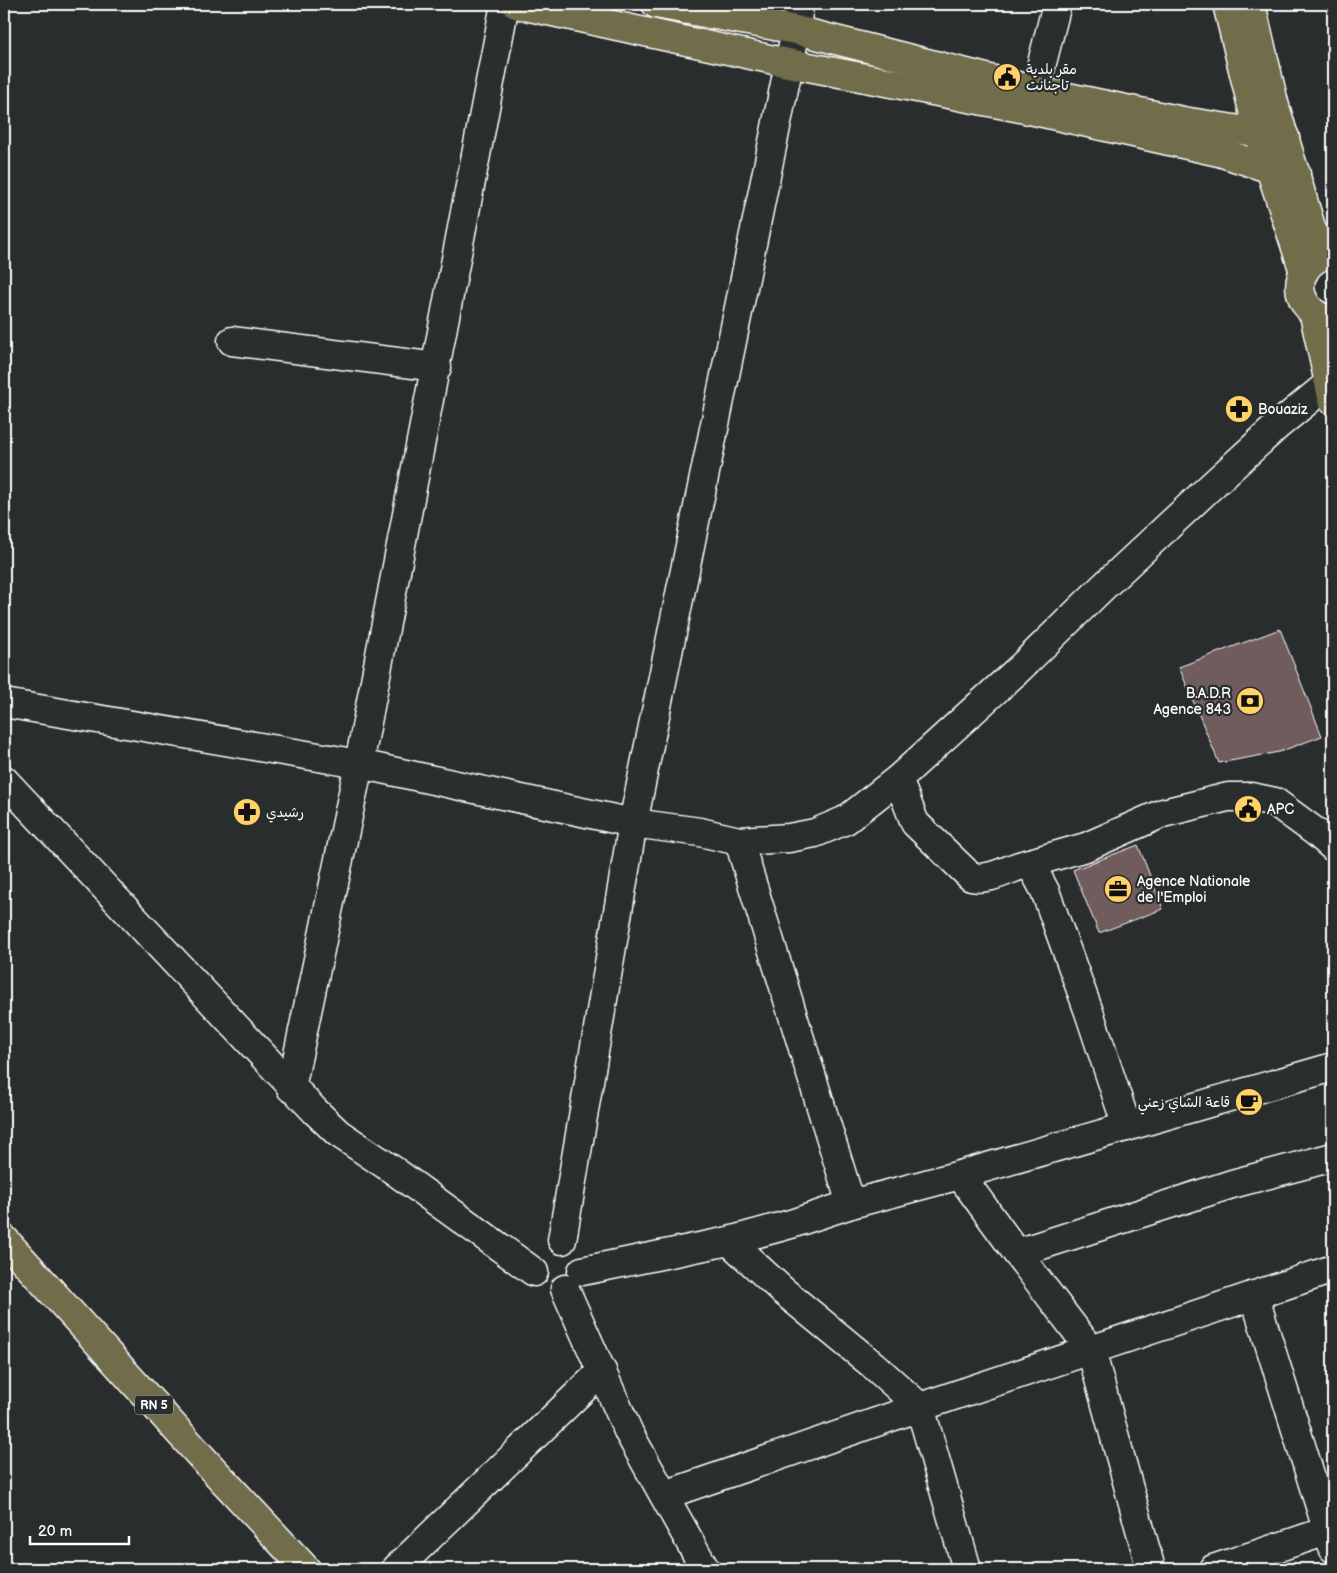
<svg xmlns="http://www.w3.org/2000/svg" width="1337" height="1573" viewBox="0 0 1337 1573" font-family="'Balsamiq Sans','Playpen Sans Arabic',sans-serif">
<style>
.building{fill:#6f5c5c;stroke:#fff}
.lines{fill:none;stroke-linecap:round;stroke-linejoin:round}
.minor-casing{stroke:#fff;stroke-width:31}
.major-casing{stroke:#fff;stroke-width:31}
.minor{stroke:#2a2d2e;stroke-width:28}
.major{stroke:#716d4b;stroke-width:28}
.labels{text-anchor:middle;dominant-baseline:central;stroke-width:4.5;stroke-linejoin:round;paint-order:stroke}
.shield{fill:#2a2d2e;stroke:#bfc0c0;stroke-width:1}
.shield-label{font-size:12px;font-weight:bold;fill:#fff}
.poi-label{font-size:14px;fill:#fff;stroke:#2a2d2e;text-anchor:start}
</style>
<rect width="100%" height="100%" fill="#2a2d2e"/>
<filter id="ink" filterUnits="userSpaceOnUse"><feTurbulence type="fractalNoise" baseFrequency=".02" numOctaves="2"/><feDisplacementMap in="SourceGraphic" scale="10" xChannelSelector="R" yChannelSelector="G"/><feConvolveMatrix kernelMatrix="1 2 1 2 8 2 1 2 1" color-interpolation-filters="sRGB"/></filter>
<g filter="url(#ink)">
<g class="building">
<polygon points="1280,629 1322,736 1279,752 1219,763 1179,667"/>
<polygon points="1138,845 1163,909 1099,933 1073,870"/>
</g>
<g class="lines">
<defs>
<g id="minor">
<polyline points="1030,110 1057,4"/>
<polyline points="232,341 437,367"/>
<polyline points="4,703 359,764 633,823 700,832 739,841 789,838 815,833 846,820 898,779 1020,668 1102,588 1207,490 1277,426 1333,380"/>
<path d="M 898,779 L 915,823 L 971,877 C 993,881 1009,867 1030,863 L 1045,891 L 1089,1012 L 1127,1127"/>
<polyline points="4,780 315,1111 338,1133 393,1170 534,1272"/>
<polyline points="739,841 851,1204"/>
<polyline points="1030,863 1086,847 1163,813 1228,797 1251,797 1275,802 1317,833 1333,847"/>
<polyline points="291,1088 359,764 505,4"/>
<polyline points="960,1175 1017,1253 1091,1350 1151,1569"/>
<polyline points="562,1240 633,823 796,30 799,4"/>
<polyline points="729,1241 782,1290 873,1365 920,1407 967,1569"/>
<polyline points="1017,1253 1232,1184 1333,1157"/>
<polyline points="582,1271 729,1241 791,1224 851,1204 960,1175 1333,1067"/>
<polyline points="565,1289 629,1433 705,1569"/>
<polyline points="1254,1295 1333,1548"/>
<polyline points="665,1495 920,1407 1333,1269"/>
<polyline points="396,1569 602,1371"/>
<polyline points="1213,1569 1333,1529"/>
</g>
<g id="major">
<polyline points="516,4 788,63 1030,110 1219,152 1271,169 1296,173"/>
<polyline points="656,4 796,30 1034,90 1183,121 1285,137"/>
<polyline points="1227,4 1259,135 1304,272"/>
<polyline points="1251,4 1274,103 1320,257"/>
<path d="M 1316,259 C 1287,278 1301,317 1333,320"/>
<polyline points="1314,315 1333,401"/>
<polyline points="4,1239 206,1462 306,1569"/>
</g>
</defs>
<use href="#minor" class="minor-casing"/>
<use href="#major" class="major-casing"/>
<use href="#minor" class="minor"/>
<use href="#major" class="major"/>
</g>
</g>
<defs>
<symbol id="civic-disc" viewBox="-11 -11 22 22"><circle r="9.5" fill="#ffd166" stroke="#2a2d2e"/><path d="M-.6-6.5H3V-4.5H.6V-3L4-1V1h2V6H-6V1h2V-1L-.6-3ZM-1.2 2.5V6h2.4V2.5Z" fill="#111"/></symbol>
<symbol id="pharmacy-disc" viewBox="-11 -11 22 22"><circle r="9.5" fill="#ffd166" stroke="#2a2d2e"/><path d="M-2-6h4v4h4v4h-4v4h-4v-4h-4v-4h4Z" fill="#111"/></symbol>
<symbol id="bank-disc" viewBox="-11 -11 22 22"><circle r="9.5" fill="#ffd166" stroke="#2a2d2e"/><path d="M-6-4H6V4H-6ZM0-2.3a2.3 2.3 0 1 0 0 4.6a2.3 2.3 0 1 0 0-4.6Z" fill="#111"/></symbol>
<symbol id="office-disc" viewBox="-11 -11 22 22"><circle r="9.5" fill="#ffd166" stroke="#2a2d2e"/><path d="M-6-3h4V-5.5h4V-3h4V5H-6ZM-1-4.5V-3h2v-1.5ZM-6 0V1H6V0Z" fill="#111"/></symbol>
<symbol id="cafe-disc" viewBox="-11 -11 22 22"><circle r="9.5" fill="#ffd166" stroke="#2a2d2e"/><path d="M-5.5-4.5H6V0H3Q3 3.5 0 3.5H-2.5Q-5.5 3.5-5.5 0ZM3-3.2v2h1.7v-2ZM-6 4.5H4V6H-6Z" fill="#111"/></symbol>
</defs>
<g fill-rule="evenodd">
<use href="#civic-disc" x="991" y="61" width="32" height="32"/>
<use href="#pharmacy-disc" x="1223" y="393" width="32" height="32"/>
<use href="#bank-disc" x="1234" y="685" width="32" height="32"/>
<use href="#civic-disc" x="1232" y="793" width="32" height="32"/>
<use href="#pharmacy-disc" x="231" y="796" width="32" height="32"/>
<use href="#office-disc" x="1102" y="873" width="32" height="32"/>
<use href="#cafe-disc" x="1233" y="1086" width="32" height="32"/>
</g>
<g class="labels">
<rect class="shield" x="135" y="1395.5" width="38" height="19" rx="4"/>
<g class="shield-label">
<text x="154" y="1405">RN 5</text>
</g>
<g class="poi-label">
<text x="1026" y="69">مقر بلدية<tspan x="1026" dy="16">تاجنانت</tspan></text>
<text x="1258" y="409">Bouaziz</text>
<text x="1231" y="693" text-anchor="end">B.A.D.R<tspan x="1231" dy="16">Agence 843</tspan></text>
<text x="1267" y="809">APC</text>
<text x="266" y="812">رشيدي</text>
<text x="1137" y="881">Agence Nationale<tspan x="1137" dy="16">de l'Emploi</tspan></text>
<text x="1230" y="1102" text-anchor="end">قاعة الشاي زعني</text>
</g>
</g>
<rect width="1337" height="1573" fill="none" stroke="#2a2d2e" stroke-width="20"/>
<rect x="10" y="10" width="1317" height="1553" fill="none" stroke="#fff" stroke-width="2" filter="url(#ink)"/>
<path d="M30 1536v8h99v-8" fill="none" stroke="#ffffff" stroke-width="2.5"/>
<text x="38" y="1536" font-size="15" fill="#ffffff" stroke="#2a2d2e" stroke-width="4" paint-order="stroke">20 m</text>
</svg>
